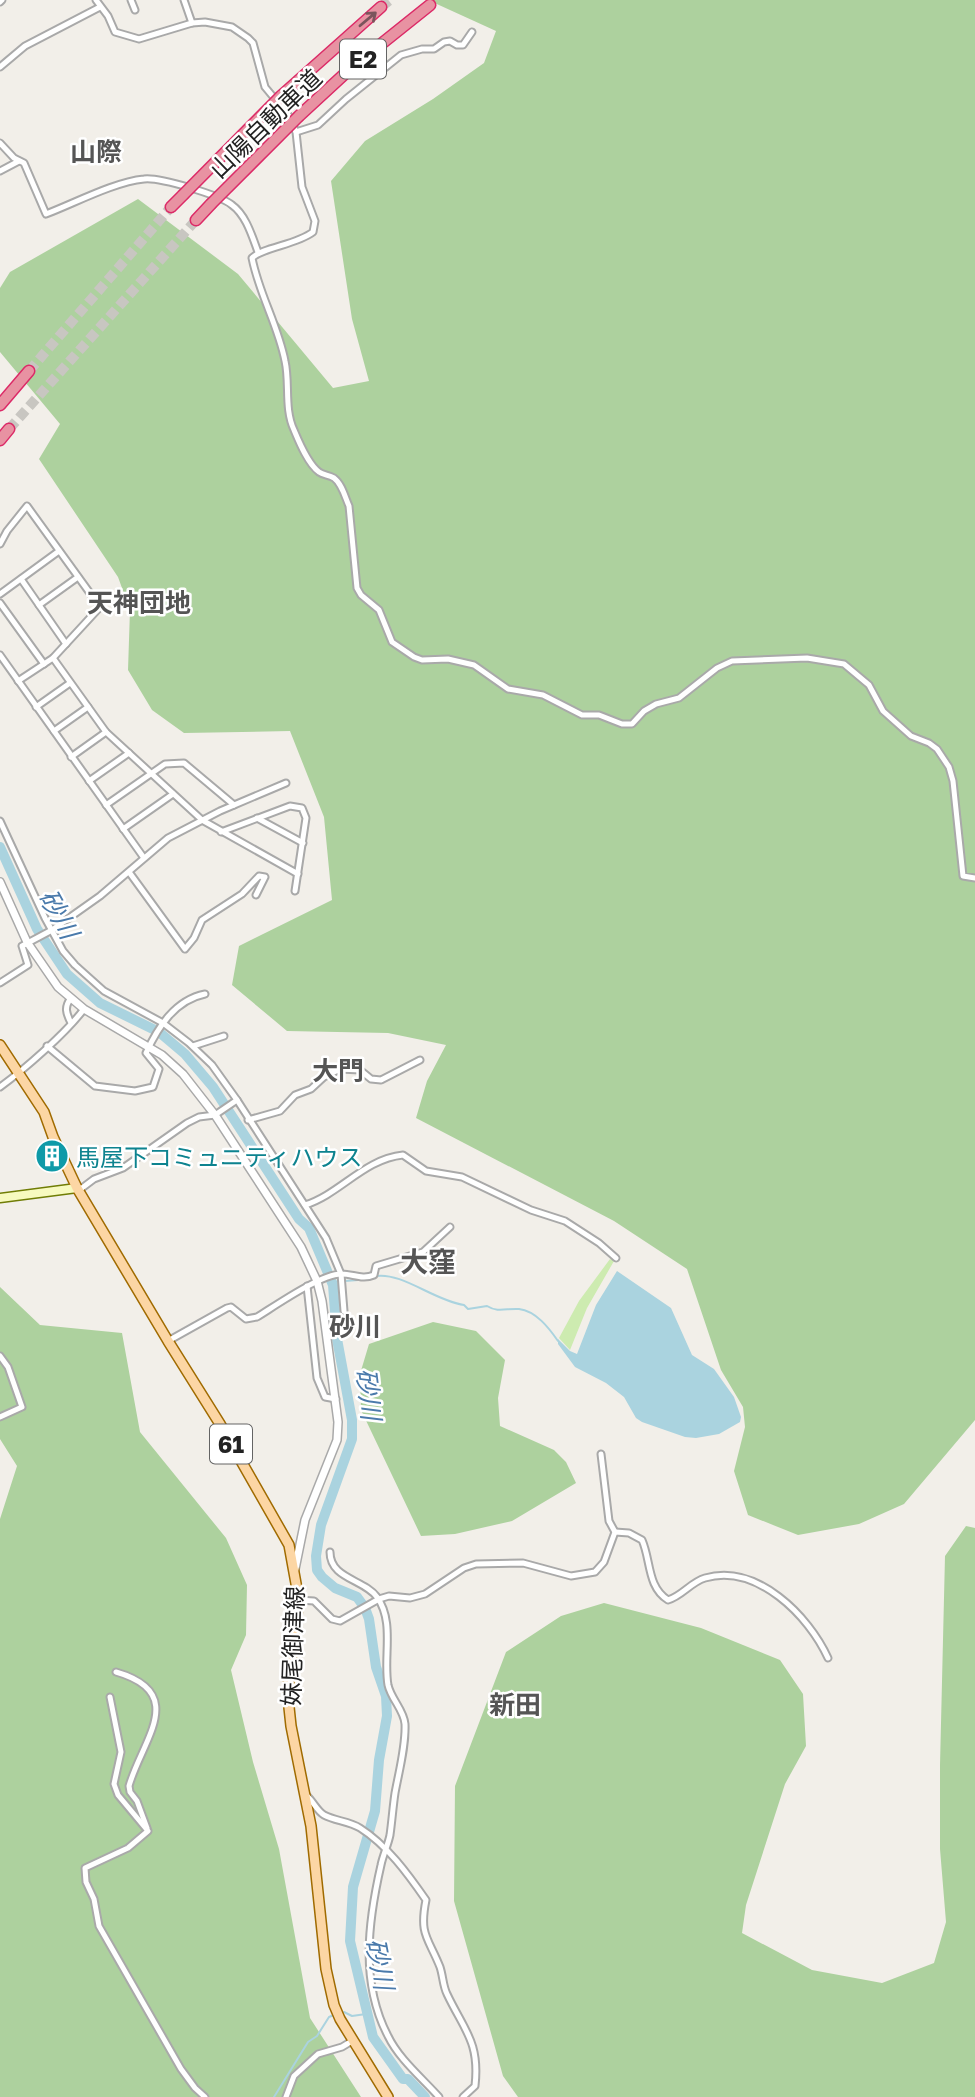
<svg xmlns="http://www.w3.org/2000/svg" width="975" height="2097" viewBox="0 0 975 2097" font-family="'Golos Text','Noto Sans JP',sans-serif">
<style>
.grass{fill:#cdebb0}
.forest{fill:#add19e}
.water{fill:#aad3df}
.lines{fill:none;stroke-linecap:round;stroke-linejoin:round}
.stream{stroke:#aad3df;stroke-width:2}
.river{stroke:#aad3df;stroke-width:10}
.motorway-tunnel{stroke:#c8c6c1;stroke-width:10;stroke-dasharray:10 5;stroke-linecap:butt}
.minor-casing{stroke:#a9a9a9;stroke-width:9}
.tertiary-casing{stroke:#a9a9a9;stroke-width:10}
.secondary-casing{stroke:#707d05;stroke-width:11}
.primary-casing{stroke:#a06b00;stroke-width:12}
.motorway-casing{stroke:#dc2a67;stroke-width:13}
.minor{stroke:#fff;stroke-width:5}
.tertiary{stroke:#fff;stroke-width:7}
.secondary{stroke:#f7fabf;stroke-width:8}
.primary{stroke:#fcd6a4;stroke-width:9}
.motorway{stroke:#e892a2;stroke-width:10}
.motorway-bridge-casing{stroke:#dc2a67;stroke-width:13;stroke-linecap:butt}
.motorway-bridge{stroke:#e892a2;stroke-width:10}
.oneway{stroke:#7b545c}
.labels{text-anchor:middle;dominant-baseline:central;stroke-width:5;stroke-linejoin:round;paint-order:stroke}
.shield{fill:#fff;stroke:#646464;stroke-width:2}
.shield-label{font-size:23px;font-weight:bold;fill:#222}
.street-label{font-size:24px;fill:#222;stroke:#fff}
.culture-label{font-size:24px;fill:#0d838f;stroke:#fff;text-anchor:start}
.neighbourhood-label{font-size:26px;font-weight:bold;fill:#555;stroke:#fff}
.water-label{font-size:26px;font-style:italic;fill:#4a7aab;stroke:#fff}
.quarter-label{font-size:28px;font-weight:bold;fill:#555;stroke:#fff}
</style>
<rect width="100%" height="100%" fill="#f2efe9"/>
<polygon class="grass" points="610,1259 614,1261 587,1308 570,1350 559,1338 579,1301"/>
<g class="forest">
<polygon points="428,0 975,0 975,1420 904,1504 859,1524 798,1535 748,1515 734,1471 745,1427 743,1407 721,1370 687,1269 614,1221 416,1118 427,1081 446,1045 388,1033 287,1031 232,985 239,946 332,900 324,817 290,731 184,733 152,710 128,670 130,610 118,577 39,459 60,424 0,352 0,288 10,272 138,199 238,274 333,388 369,381 352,319 331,181 365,141 433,99 484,63 496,31"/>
<polygon points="0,1287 40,1325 122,1333 140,1432 226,1538 247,1585 246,1635 231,1670 253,1762 279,1849 310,2018 361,2097 0,2097 0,1519 17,1466 0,1439"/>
<polygon points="433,1322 476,1331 505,1360 498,1398 500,1426 554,1450 566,1462 576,1483 512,1521 455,1534 421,1536 361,1410 360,1374 369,1344"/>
<polygon points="966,1526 975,1528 975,2097 518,2097 503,2076 454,1901 455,1786 506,1652 561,1616 604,1603 701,1628 780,1660 803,1694 806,1746 785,1784 746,1905 742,1933 812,1970 882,1983 934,1963 946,1922 940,1849 940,1765 945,1556"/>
</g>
<polygon class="water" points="617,1271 671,1308 692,1355 714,1369 734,1397 741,1417 740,1422 719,1434 696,1438 685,1437 642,1422 636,1418 624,1397 606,1383 575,1367 558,1344 558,1339 570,1351 577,1354 596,1305"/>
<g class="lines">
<g class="stream">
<path d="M 376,1276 C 402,1272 435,1301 464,1305 L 468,1309 L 487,1306 C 498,1313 507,1308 519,1309 C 536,1311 549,1328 558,1341"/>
<polyline points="332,1282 371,1279"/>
<polyline points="344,2012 352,2016 366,2014"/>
<polyline points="274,2097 308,2042 317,2036 329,2017 334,2015"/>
</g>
<polyline class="river" points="0,847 37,929 67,974 100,1003 159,1032 185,1054 213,1087 299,1219 309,1228 333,1285 337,1339 352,1420 352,1439 321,1525 316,1556 317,1570 322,1577 335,1588 357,1597 365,1608 369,1619 376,1667 386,1696 387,1716 379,1760 375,1811 353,1887 350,1941 373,2037 403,2079 408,2079 425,2097"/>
<g class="motorway-tunnel">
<polyline points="381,7 390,0"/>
<polyline points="29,371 171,207"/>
<polyline points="9,429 196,220"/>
</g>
<defs>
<g id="minor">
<path d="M 96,0 L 108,16 L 115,32 L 139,39 L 192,23 L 205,22 L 232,27 L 248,38 L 253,43 L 265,87 L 289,116 L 296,132 L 302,187 L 315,221 L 313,232 C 296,245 263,247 252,258 C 259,294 278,325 285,361 C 290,383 284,409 294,430 C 299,442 308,464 319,472 C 323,475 329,475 334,478 C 342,484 345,497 349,506 L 357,588 L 361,595 L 379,610 L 392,642 L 414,657 L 422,660 L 448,659 L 474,665 L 508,689 L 543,695 L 582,715 L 599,715 L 622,724 L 632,724 L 644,711 L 656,704 L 679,698 L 717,668 L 732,661 L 807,658 L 844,664 L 869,685 L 883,711 L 911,736 L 929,743 L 937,749 L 949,767 L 953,781 L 963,876 L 975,878"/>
<polyline points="131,0 135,10"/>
<polyline points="184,0 192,23"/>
<polyline points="0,2 2,0"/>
<polyline points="0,67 25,46 100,7"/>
<polyline points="296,132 318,125 346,99 401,55 422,49 434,49 444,42 450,41 457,45 463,45 472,32"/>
<path d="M 0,143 L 14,158 L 24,163 L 46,214 C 75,203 114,182 144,179 C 159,177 220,195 232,205 C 246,215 252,236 258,252"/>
<polyline points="0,171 19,161"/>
<polyline points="0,544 7,531 27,506 100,607 53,658 18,681"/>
<polyline points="21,579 66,644"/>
<polyline points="0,594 59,551"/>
<polyline points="0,603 44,664"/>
<polyline points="39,605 78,577"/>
<polyline points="0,655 144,858"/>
<polyline points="53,658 106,732 202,820 298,874"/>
<polyline points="36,707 70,683"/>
<polyline points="54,731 88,707"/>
<polyline points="71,757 106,732"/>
<polyline points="89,781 129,753"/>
<polyline points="106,805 165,764 184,763 234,805"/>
<polyline points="257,818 303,843"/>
<polyline points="0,821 45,918 63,951 75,965 104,991 163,1023 189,1043 212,1065 237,1100 326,1238 341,1274 344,1311"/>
<polyline points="123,829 173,794"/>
<polyline points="221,832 290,806 302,808 306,818 295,891"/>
<polyline points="129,872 185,949 194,938 202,920 242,894 259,876 265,877 256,895"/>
<polyline points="0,983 28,965 22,946 52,930 100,896 168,838 220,811 286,783"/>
<path d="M 71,998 C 64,1007 66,1013 71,1023"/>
<path d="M 47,1046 L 95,1086 L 135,1091 L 153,1087 L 159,1069 L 146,1053 C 158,1027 175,1000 205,994"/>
<polyline points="193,1046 224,1036"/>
<path d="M 0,1087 C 25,1069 66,1033 84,1009"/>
<polyline points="248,1120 280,1111 295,1095 311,1089 324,1077 340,1069 360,1070 371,1079 381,1080 420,1060"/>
<polyline points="77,1188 82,1188 94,1179 123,1168 187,1123 199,1117 215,1115 237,1100"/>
<path d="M 305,1205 C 340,1194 364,1159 403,1155 L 426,1171 L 462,1177 L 531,1210 L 565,1221 L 599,1243 L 616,1258"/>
<polyline points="307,1286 317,1378 325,1397 336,1399"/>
<path d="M 168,1341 L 227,1308 L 231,1307 L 246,1319 L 257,1317 C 275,1306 322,1273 342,1274 C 353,1274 362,1280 374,1275 L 376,1266 L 423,1252 L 450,1227"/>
<polyline points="0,1356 8,1367 22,1407 0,1417"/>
<path d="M 615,1532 L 629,1533 L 642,1540 C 651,1560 647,1587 668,1600 C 682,1596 691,1582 705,1578 C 757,1563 809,1616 828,1658"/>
<path d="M 330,1552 C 330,1579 364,1579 377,1597 C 395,1622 383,1657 388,1685 C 391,1699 404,1710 405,1724 C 406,1746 399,1771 395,1793 C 393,1806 392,1821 390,1835 C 388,1845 383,1855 381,1865 C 368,1922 360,1982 388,2036 C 399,2059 422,2078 439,2097"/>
<polyline points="299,1600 314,1601 332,1619 340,1621 379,1599 389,1596 410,1598 425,1594 464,1568 476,1564 523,1563 571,1576 595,1572 604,1562 615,1532 609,1521 601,1454"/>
<path d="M 116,1672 C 189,1693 142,1740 129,1786 L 130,1792 L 137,1801 L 147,1828"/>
<polyline points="110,1697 121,1752 114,1784 118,1795 148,1831 128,1848 85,1868 86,1882 94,1899 99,1926 181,2069 195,2088 205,2097"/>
<path d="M 306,1795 C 313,1801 317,1811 324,1815 C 335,1821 349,1821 360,1828 C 387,1845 408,1874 426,1900 C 419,1935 428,1937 440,1967 C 443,1976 443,1986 447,1994 C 464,2030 480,2042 475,2086 L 463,2097"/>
<polyline points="286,2097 294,2076 318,2054 342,2047 352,2041"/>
</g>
<polyline id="tertiary" points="0,882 27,942 58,987 84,1009 162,1055 183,1074 215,1115 301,1247 317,1281 322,1301 338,1422 337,1440 305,1520 295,1569"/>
<polyline id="secondary" points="0,1198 77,1188"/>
<polyline id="primary" points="0,1045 44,1112 53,1137 77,1188 168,1341 220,1424 289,1545 299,1600 289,1674 288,1698 291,1726 311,1826 326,1969 334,2005 340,2019 388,2097"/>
<g id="motorway">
<polyline points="281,96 381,7"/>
<polyline points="299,116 350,69 430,5"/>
<polyline points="171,207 183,195"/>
<polyline points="196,220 211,204"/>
<polyline points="0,405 29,371"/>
<polyline points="0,440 9,429"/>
</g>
</defs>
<use href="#minor" class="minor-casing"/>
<use href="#tertiary" class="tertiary-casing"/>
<use href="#secondary" class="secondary-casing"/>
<use href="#primary" class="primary-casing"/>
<use href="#motorway" class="motorway-casing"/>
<use href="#minor" class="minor"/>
<use href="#tertiary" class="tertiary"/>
<use href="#secondary" class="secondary"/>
<use href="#primary" class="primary"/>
<use href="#motorway" class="motorway"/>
<defs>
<g id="motorway-bridge">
<polyline points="183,195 281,96"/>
<polyline points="211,204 299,116"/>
</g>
</defs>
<use href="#motorway-bridge" class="motorway-bridge-casing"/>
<use href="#motorway-bridge" class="motorway-bridge"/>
</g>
<defs><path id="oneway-shaft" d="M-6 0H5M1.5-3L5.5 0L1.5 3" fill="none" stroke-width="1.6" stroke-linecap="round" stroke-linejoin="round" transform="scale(1.75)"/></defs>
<use class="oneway" href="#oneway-shaft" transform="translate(368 19) rotate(-40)"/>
<defs>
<symbol id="building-disc" viewBox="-11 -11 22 22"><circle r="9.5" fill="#0f9aa8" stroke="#fff"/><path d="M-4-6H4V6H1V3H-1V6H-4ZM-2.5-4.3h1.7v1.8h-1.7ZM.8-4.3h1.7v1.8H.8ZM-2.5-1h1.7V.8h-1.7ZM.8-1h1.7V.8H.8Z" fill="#fff"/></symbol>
</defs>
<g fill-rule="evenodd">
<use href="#building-disc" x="33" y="1137" width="38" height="38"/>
</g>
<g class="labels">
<g class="shield">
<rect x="340" y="39.5" width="46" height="39" rx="5"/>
<rect x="210" y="1424.5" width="42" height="39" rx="5"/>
</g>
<g class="shield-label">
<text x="363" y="59">E2</text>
<text x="231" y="1444">61</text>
</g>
<g class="street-label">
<text transform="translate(265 123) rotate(-44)">山陽自動車道</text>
<text transform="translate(292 1646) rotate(-88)">妹尾御津線</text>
</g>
<g class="culture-label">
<text x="76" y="1156">馬屋下コミュニティハウス</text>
</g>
<g class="neighbourhood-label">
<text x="96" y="151">山際</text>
<text x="139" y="602">天神団地</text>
<text x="338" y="1070">大門</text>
<text x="355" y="1326">砂川</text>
<text x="515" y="1704">新田</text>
</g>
<g class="water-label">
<text transform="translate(59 914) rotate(61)">砂川</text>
<text transform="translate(369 1394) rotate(83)">砂川</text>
<text transform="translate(380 1964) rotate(79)">砂川</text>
</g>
<g class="quarter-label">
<text x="428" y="1261">大窪</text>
</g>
</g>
</svg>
